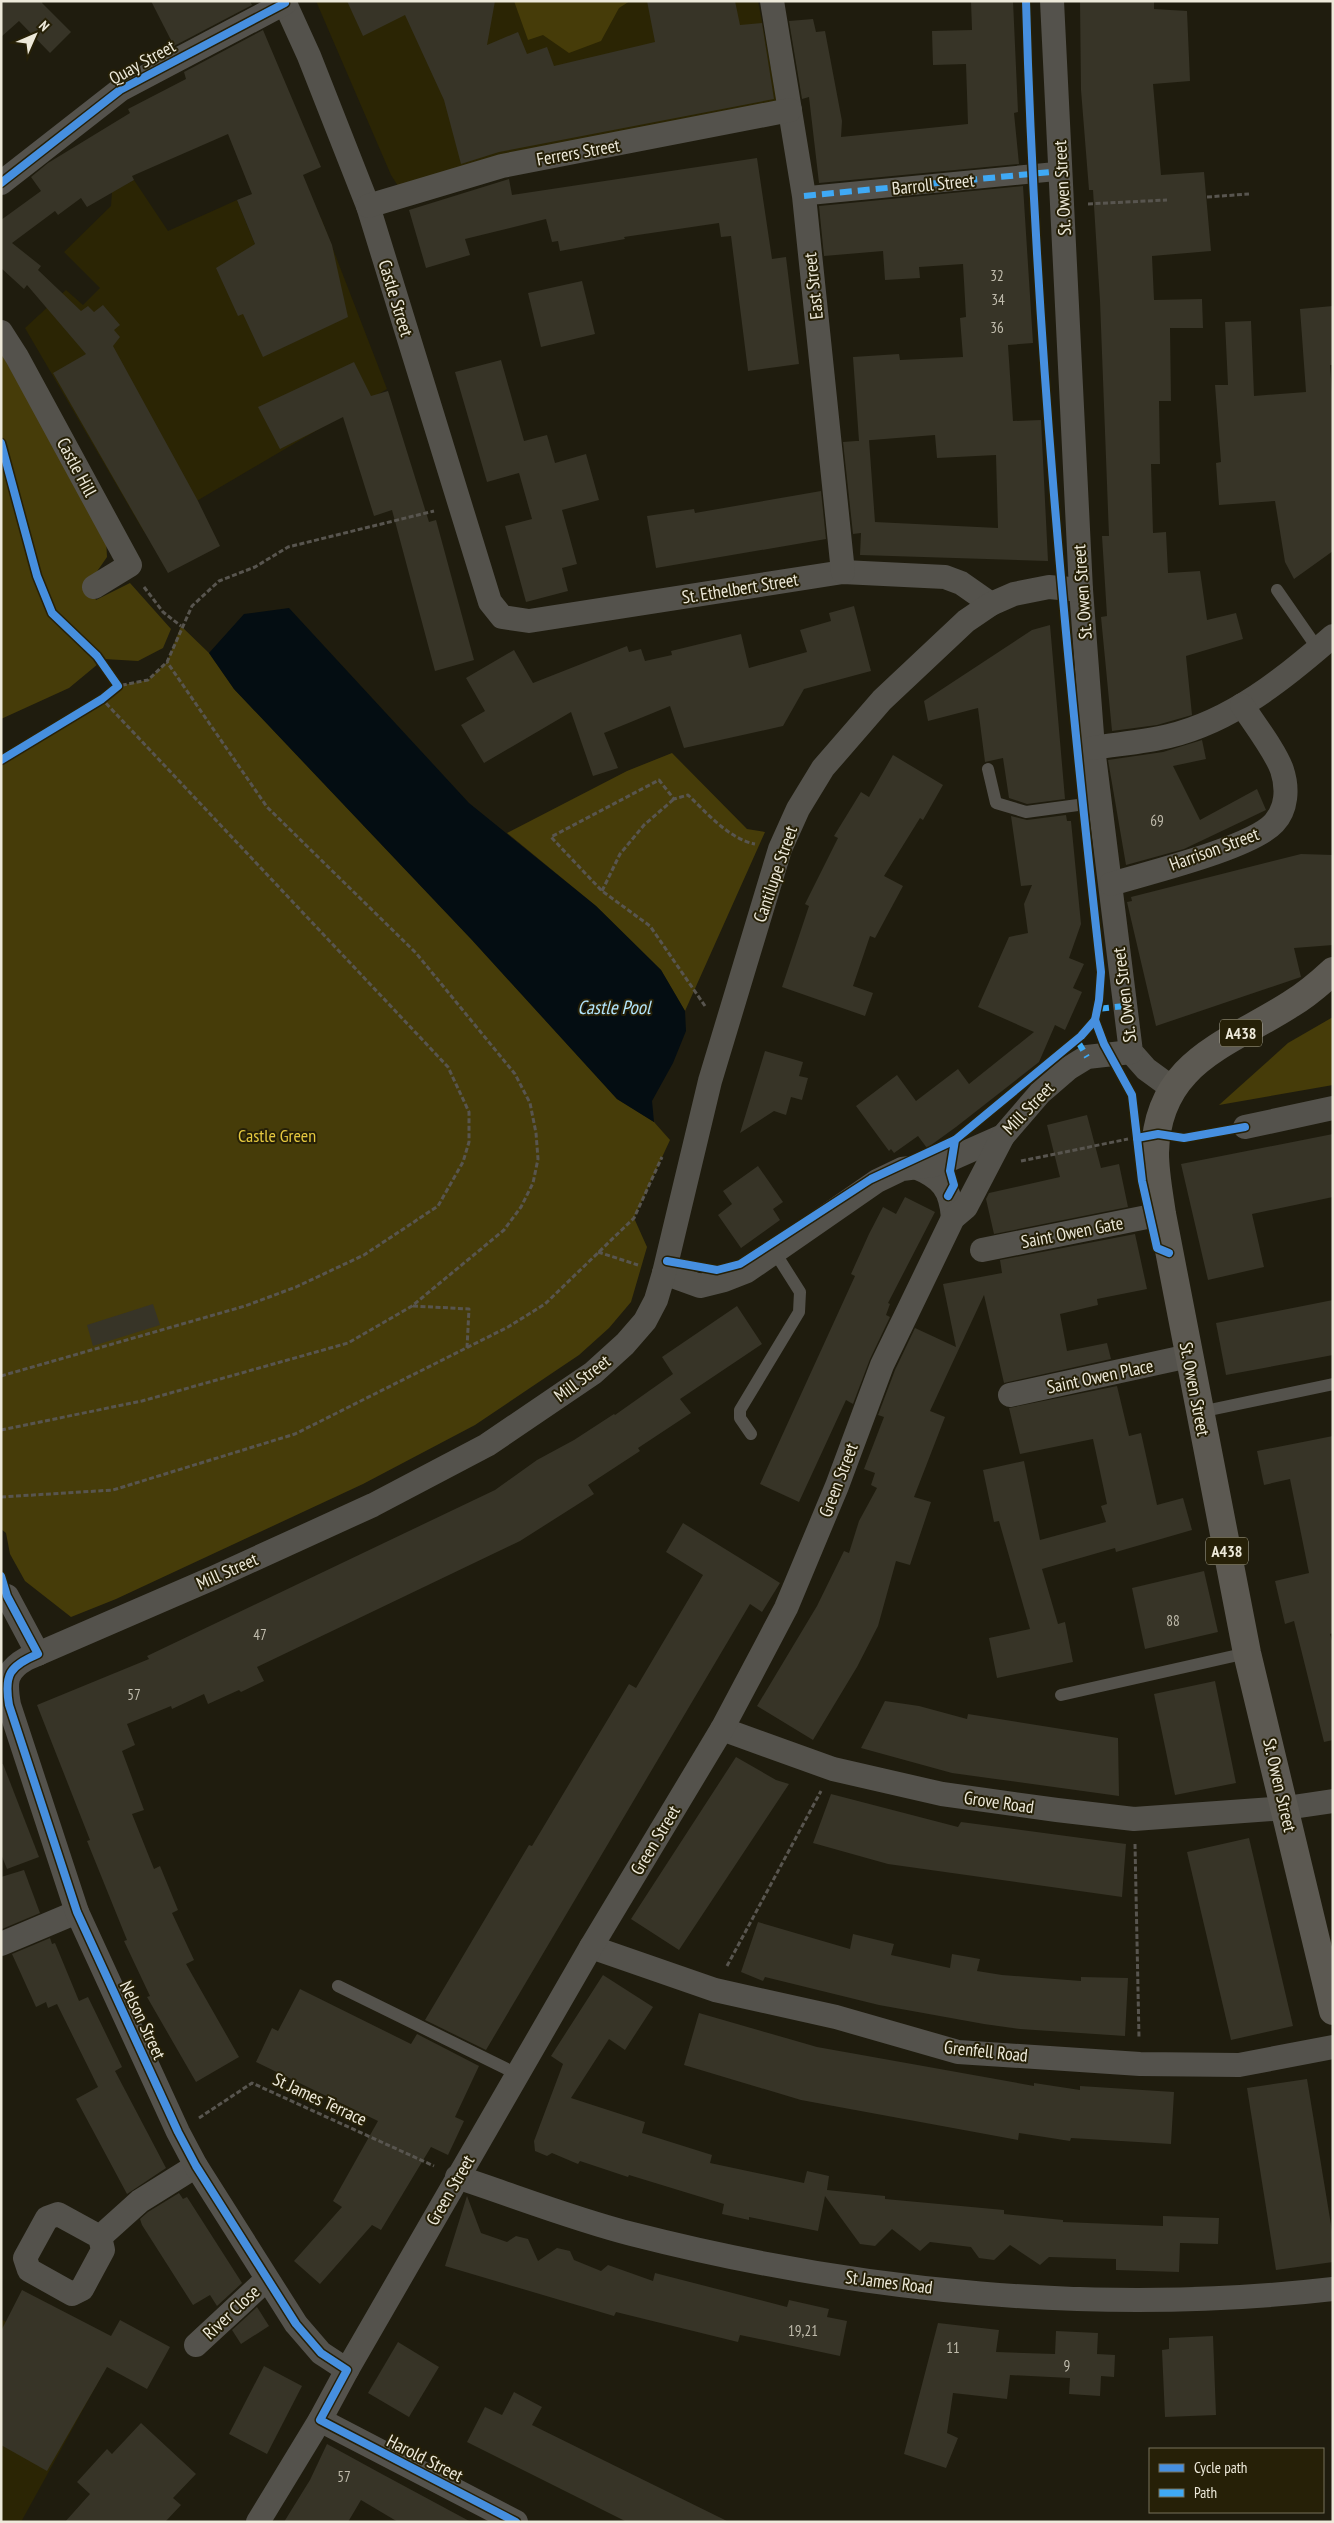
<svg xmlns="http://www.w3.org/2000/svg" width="1334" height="2523" viewBox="0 0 1334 2523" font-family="'PT Sans Narrow',sans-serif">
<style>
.built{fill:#2b2504}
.green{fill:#463c09}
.water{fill:#040d12}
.building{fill:#373427}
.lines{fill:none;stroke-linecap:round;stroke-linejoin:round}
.path{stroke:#58554f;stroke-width:3;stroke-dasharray:5 2.5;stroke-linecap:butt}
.service{stroke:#54524c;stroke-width:12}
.pedestrian{stroke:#54524c;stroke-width:19}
.minor{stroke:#54524c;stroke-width:24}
.trunk{stroke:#5c5952;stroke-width:28}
.quiet{stroke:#3fa9f5;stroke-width:6;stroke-dasharray:12 6;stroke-linecap:butt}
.cycleway-casing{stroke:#262007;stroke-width:11}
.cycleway{stroke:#468fdf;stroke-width:8}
.labels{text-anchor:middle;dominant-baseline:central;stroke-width:4;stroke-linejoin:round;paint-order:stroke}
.number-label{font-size:15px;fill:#c0bcad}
.shield{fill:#262007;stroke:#b1ad9b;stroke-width:1}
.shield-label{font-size:16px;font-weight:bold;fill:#ede9da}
.street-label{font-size:18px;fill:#ede9da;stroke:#262007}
.park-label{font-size:18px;fill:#e5c83f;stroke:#262007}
.water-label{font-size:19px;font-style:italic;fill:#b3e5fd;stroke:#262007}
</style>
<rect width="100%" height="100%" fill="#1f1c0e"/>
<g class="built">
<polygon points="316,1 758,1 778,104 398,186 391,175"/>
<polygon points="134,180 168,231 237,200 255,244 321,218 387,389 144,532 25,328 66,290 83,305 100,288 64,252 111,206 112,192"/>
<polygon points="1,2319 102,2375 21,2522 1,2522"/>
</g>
<g class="green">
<polygon points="514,1 630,1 619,8 601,41 569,53 543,35 528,40"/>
<polygon points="1,352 106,538 107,557 89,583 96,600 130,583 171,629 163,648 138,661 104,659 69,688 1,719"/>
<polygon points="181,626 209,653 234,689 472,940 617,1099 654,1122 670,1140 634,1218 647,1247 631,1302 609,1328 579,1355 475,1425 363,1484 116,1599 71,1617 25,1581 10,1554 6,1533 1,1529 1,760 102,699 118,686 148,680 167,662"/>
<polygon points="672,753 747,829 765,832 685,1011 661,970 596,906 507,833 627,771"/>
<polygon points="1333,1017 1333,1085 1219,1105 1288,1043"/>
</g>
<polygon class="water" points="289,608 469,803 596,906 661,970 685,1011 686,1031 673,1063 652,1101 654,1122 617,1099 472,940 234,689 209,653 244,614"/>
<g class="building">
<polygon points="1,1 43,1 42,3 71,32 50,53 19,21 1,37"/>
<polygon points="151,1 250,1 252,5 174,46"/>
<polygon points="347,1 495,1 487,45 518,32 527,54 547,47 554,66 655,42 647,1 735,1 740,25 762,23 774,99 499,152 461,164 444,100 405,15 363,36"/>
<polygon points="971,1 1013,1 1018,112 1014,113 1019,164 819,183 809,97 802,99 789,21 813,19 816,32 825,31 842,121 841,137 968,124 966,64 933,65 932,31 972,30"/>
<polygon points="1080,1 1154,1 1154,9 1187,11 1190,81 1153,84 1161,175 1204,172 1211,251 1152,256 1154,300 1202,299 1203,328 1170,328 1171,401 1159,401 1160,464 1151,464 1153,533 1166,532 1168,573 1200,571 1207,620 1236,613 1243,639 1186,656 1192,715 1157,725 1112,731 1101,617 1107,616 1102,536 1109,536 1100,301 1093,190 1089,190 1081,90"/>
<polygon points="263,30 321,167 303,175 332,245 348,317 263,357 243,314 238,316 216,268 255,244 237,200 252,194 228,134 132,176 134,180 87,207 81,198 58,215 55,211 12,243 41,266 38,270 81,311 88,306 94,312 103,305 120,325 114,330 120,337 113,346 198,501 220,546 168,573 53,373 86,354 27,285 24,289 1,268 1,220 41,191 31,177 48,163 130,113 128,109 186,79 184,72"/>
<polygon points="757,158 772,259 786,257 799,364 748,371 731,236 721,237 719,223 624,237 625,239 560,251 558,241 552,242 546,219 465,239 470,255 426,268 409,210 509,179 512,195"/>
<polygon points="1023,186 1033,343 1008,345 1013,421 1041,420 1048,561 860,555 861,533 853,534 843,442 869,440 875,522 998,528 996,455 937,458 935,435 859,441 853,357 899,354 900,360 963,357 960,318 966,317 963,264 919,267 920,278 885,280 883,251 824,256 819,206"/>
<polygon points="582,281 595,334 541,347 528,293"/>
<polygon points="1333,306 1333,365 1330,365 1333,405 1333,551 1294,579 1285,562 1275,501 1219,505 1216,463 1221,462 1215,385 1228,385 1225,322 1251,321 1254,396 1306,392 1300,309"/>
<polygon points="501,360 524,441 547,435 555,463 586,454 599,500 562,510 577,564 562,568 568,591 526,602 505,526 532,519 519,473 487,482 455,372"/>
<polygon points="354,362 371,396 388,391 429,522 436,520 474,660 435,671 392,510 374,516 343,417 280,449 258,407"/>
<polygon points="821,491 826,539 656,568 647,516 694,509 695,513"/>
<polygon points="854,606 871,671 804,689 783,726 684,748 670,706 604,733 618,768 593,776 571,712 484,763 461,725 485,711 466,678 514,650 533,683 627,646 629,652 641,649 645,661 672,655 671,651 741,634 749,668 807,652 800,630 831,621 829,613"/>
<polygon points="1050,625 1065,799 1027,804 1009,798 1003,758 985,762 978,708 928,721 924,701 1032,630"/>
<polygon points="1202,740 1206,759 1173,766 1200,820 1257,789 1266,810 1184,849 1126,865 1108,760 1163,752"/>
<polygon points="893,755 943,785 923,820 920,818 884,876 903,886 875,938 870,936 853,986 873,993 865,1016 782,987 809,906 805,904 838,838 834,836 861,792 869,797"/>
<polygon points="1066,815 1067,821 1071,821 1081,924 1069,958 1084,964 1073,988 1082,992 1065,1030 1055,1025 1039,1062 956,1127 927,1148 918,1136 894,1153 891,1149 889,1151 856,1106 897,1075 916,1101 958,1069 969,1084 1034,1032 978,1007 1009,937 1028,933 1024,904 1032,885 1021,886 1011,816 1027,820"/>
<polygon points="1301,854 1333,855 1333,945 1294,948 1301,977 1156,1026 1127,902 1132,901 1131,897"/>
<polygon points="765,1051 803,1062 799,1076 808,1078 802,1100 791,1097 786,1115 774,1111 740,1133"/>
<polygon points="1087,1115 1101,1168 1119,1164 1128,1207 994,1234 986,1199 989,1193 1060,1177 1047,1125"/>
<polygon points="1333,1134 1333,1197 1252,1214 1264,1267 1208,1280 1181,1164"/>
<polygon points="758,1166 783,1202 773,1209 780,1220 741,1248 718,1215 732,1204 723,1191"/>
<polygon points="905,1197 935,1212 888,1303 890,1304 886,1315 890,1317 870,1359 853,1404 846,1400 799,1502 760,1484 855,1276 851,1274 869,1234 883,1207 896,1214"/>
<polygon points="1135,1234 1147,1289 1097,1299 1098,1305 1060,1314 1067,1351 1107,1343 1111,1359 1004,1383 984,1295 930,1411 945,1417 914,1497 931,1502 910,1565 896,1561 878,1626 857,1667 813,1740 757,1706 817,1606 844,1551 849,1553 859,1521 877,1488 871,1485 875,1473 864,1469 884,1417 878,1415 895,1370 915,1328 956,1347 943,1284 1002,1273 1000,1260"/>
<polygon points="1333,1300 1333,1355 1226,1375 1216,1323"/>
<polygon points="153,1304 160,1325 93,1346 87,1325"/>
<polygon points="737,1306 762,1344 680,1399 691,1413 638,1448 640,1451 588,1485 594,1494 520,1541 257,1667 264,1681 241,1692 239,1690 208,1704 204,1694 172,1709 171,1706 127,1724 135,1745 122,1751 144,1810 132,1814 154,1869 160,1866 178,1910 172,1913 194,1960 186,1964 239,2057 196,2082 147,1997 150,1996 124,1941 127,1940 87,1841 90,1840 37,1705 149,1659 147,1656 495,1490 537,1460 574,1440 614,1414 615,1415 673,1374 662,1357"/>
<polygon points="1117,1386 1129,1436 1141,1433 1157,1505 1183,1498 1192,1530 1116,1552 1115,1548 1042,1569 1058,1624 1065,1622 1073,1662 997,1678 989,1638 1030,1629 999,1521 994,1522 983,1470 1024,1461 1040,1540 1106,1522 1101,1506 1107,1504 1093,1439 1020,1454 1009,1408"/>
<polygon points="1333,1436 1333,1633 1330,1634 1333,1644 1333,1740 1324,1742 1294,1621 1285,1624 1275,1581 1309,1573 1290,1479 1264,1485 1257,1451"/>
<polygon points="683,1523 780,1583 762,1612 750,1604 486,2050 425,2020 529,1845 532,1846 629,1684 636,1688 703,1575 666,1552"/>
<polygon points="1204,1571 1218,1632 1145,1649 1132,1588"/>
<polygon points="1215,1681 1236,1783 1175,1795 1154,1694"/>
<polygon points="885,1701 919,1706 967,1719 968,1714 1118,1738 1119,1796 952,1773 861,1748"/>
<polygon points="736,1757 776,1780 789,1784 679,1950 631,1919"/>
<polygon points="1,1764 3,1764 39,1857 7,1869 1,1854"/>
<polygon points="831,1794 958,1827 961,1822 1126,1844 1122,1897 888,1864 813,1843"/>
<polygon points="1249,1838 1293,2026 1231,2040 1187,1852"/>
<polygon points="24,1870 40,1913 2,1929 1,1877"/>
<polygon points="758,1922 850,1949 853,1934 894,1944 891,1955 950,1968 952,1954 980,1959 977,1971 1002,1975 1081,1981 1081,1977 1128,1978 1125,2036 1020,2029 984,2024 879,2005 765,1977 763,1981 741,1972"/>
<polygon points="50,1938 52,1944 55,1943 79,2001 88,1997 122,2067 115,2071 166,2168 127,2194 76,2099 98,2087 57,2004 48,2008 46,2002 36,2007 12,1954"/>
<polygon points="603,1975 653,2007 625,2050 609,2039 571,2098 645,2122 642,2133 712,2155 710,2163 804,2183 807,2171 829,2176 827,2190 885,2196 885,2199 1004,2210 1004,2214 1063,2220 1063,2222 1163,2226 1163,2216 1219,2218 1218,2244 1180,2243 1179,2272 1116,2270 1116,2259 1049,2257 1040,2265 1010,2245 994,2260 979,2258 971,2247 930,2242 920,2251 892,2229 875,2246 860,2244 825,2196 818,2231 749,2217 749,2220 722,2214 724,2204 629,2175 628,2177 580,2161 578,2164 552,2153 547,2156 535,2151 534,2141 563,2064 551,2056"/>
<polygon points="300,1989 411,2044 417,2034 479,2066 455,2117 464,2121 448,2155 431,2147 381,2230 372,2225 320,2284 294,2261 342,2207 333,2201 378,2121 256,2062 272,2028 278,2031"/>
<polygon points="699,2013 817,2047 1034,2086 1034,2083 1080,2090 1080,2086 1174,2092 1171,2144 1071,2138 1070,2141 1019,2133 1018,2140 801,2100 684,2065"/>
<polygon points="1307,2079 1333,2237 1333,2262 1276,2270 1247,2088"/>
<polygon points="179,2193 183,2199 187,2197 242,2283 217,2306 210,2295 193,2305 142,2225 140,2219 148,2212"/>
<polygon points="467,2196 481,2233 507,2242 516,2236 528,2239 538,2261 557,2248 570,2251 574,2260 601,2271 608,2265 653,2281 655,2273 787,2307 789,2300 829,2309 827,2317 847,2321 840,2356 740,2335 738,2342 616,2312 614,2316 445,2266"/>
<polygon points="22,2290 111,2336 120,2320 170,2347 147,2389 107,2367 47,2471 1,2445 1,2331"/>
<polygon points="257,2307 269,2326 241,2344 232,2330"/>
<polygon points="938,2323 999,2330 996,2352 1055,2354 1056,2331 1098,2333 1097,2354 1115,2355 1114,2377 1101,2376 1100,2396 1069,2394 1070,2378 1010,2375 1007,2399 953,2393 947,2433 958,2438 946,2468 904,2454"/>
<polygon points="1213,2336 1216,2415 1165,2417 1162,2350 1169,2349 1169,2338"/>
<polygon points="398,2342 439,2367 409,2417 368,2393"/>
<polygon points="264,2366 302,2386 267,2454 229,2434"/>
<polygon points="514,2392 542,2407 532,2425 729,2522 627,2522 467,2442 485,2407 502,2415"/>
<polygon points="141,2423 196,2474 173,2498 181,2505 165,2522 65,2522 90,2494 77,2482 107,2449 112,2454"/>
<polygon points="327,2444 380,2473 471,2522 398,2522 361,2500 348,2522 284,2522 310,2480"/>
</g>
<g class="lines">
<g class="path">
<polyline points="1207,197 1249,194"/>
<polyline points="1088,204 1167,200"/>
<polyline points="1,443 37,576 52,613 97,656 118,686"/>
<polyline points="144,587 163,612 181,626"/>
<polyline points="1,760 102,699 118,686 148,680 167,662 192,606 219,581 255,567 288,547 434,511"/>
<polyline points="602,891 620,854 644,825 674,799"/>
<path d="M 705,1006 L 650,926 L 602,891 L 551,837 L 659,780 L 674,799 L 688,795 C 707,813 729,839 755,844"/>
<polyline points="1021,1161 1128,1139"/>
<polyline points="598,1252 638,1265"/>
<polyline points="413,1306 469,1309 467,1348"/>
<polyline points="1,1376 245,1306 296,1287 364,1255 438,1206 463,1162 469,1142 469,1112 448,1067 102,699"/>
<polyline points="1,1430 142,1401 348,1343 412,1306 504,1230 521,1207 533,1183 538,1159 536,1133 530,1103 515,1074 416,953 267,807 167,662"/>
<polyline points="1,1497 113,1490 295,1434 508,1327 545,1304 634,1218 662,1157"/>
<polyline points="1135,1844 1139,2038"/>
<polyline points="727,1966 821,1791"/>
<polyline points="199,2118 252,2083 434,2166"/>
</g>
<g class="service">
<polyline points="1277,590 1318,649"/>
<polyline points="988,769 996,803 1026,812 1100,802"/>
<polyline points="1200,1412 1333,1384"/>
<polyline points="751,1434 740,1418 740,1410 799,1312 800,1292 774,1251"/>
<polyline points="1061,1695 1247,1653"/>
<polyline points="338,1986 517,2074"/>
</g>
<polyline class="pedestrian" points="804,196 1061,171"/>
<g class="minor">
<polyline points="284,1 309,56 368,206 490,602 502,617 529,621 843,572 945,577 961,583 991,604"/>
<polyline points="772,1 804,196 843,572"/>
<polyline points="1052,1 1081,590 1093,748 1131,1052 1146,1069 1172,1088"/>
<polyline points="1,183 120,90 285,3"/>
<polyline points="368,206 502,166 790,110"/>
<polyline points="1,332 17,357 130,565 94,587"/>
<path d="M 1093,748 C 1118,744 1144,742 1169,736 C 1232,721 1285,678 1333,636"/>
<path d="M 1111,884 C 1147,873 1251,848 1274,823 C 1287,809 1288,788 1282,770 C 1276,752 1253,722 1242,705"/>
<polyline points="1245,1127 1333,1108"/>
<path d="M 915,1167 C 942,1178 951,1189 953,1218"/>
<polyline points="982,1250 1162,1214"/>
<polyline points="664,1273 700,1286 724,1280 747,1271 877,1181 902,1169 934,1165 951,1159 1003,1136 1040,1093 1069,1068 1087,1057 1131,1052"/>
<polyline points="1010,1395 1189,1356"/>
<polyline points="7,1596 38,1654"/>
<polyline points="722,1729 833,1769 942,1794 1057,1810 1134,1819 1286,1808 1333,1801"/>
<polyline points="1,1944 77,1912"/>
<polyline points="591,1947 715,1990 836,2017 958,2052 1140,2064 1239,2065 1333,2047"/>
<path d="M 457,2177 C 515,2196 573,2219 632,2234 C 859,2292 1100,2316 1333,2289"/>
<polyline points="100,2237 58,2214 47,2218 25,2258 29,2270 72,2294 82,2289 103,2250 100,2237 140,2201 196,2166"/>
<polyline points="196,2345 266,2280"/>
<path d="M 347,2370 L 321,2353 L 296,2324 L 196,2166 L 178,2132 L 77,1912 L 9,1705 C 5,1682 5,1671 26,1659 L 213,1578 L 373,1505 L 487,1445 L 593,1373 L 625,1344 L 645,1321 L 656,1300 L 664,1273 L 710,1081 L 780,849 L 798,809 L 823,768 L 882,700 L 966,621 L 991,604 L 1014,594 L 1049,587 L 1081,590"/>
<polyline points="320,2420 516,2522"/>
<polyline points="258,2522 320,2420 347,2370 591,1947 722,1729 766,1646 786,1608 837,1486 882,1365 953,1218 966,1207 1003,1136"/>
</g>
<path class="trunk" d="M 1333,971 C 1320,983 1306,995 1291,1004 C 1227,1045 1157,1062 1155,1153 C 1155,1173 1159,1193 1162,1214 L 1247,1653 L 1333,2011"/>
<g class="quiet">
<polyline points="804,196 1061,171"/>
<polyline points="1097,1009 1125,1006"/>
<polyline points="1077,1040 1087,1057"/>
</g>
<defs>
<g id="cycleway">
<path d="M 1026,1 C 1035,325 1065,650 1101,972 L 1099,1000 L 1095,1020 L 1104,1044 L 1132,1095 L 1142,1181 L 1157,1248 L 1169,1253"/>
<polyline points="1,183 120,90 285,3 284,1"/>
<polyline points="1,443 37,576 52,613 97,656 118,686 102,699 1,760"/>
<polyline points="1137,1138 1158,1134 1184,1138 1245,1127"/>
<polyline points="948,1196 954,1185 950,1171 955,1140 1081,1036 1095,1020"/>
<polyline points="667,1261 717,1270 740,1264 871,1179 955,1140"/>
<path d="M 1,1576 L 7,1596 L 38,1654 C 9,1666 4,1675 9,1705 L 77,1912 L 178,2132 L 196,2166 L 296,2324 L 321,2353 L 347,2370 L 320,2420 L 516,2522"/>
</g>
</defs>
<use href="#cycleway" class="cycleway-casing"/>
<use href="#cycleway" class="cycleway"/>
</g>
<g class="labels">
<g class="number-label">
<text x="997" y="275">32</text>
<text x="998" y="299">34</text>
<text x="997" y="327">36</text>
<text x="1157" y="820">69</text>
<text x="1173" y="1620">88</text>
<text x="260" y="1634">47</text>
<text x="134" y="1694">57</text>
<text x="803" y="2330">19,21</text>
<text x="953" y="2347">11</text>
<text x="1067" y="2365">9</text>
<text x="344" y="2476">57</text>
</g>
<g class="shield">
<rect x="1220" y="1019.5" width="42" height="27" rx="4"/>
<rect x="1206" y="1537.5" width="42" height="27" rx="4"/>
</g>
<g class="shield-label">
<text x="1241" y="1033">A438</text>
<text x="1227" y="1551">A438</text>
</g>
<g class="street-label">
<text transform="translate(142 62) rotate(-29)">Quay Street</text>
<text transform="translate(578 152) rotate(-10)">Ferrers Street</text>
<text transform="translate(933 184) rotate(-6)">Barroll Street</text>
<text transform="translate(1062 188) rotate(-93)">St. Owen Street</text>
<text transform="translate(813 286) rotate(-96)">East Street</text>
<text transform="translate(396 298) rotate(73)">Castle Street</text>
<text transform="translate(77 467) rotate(62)">Castle Hill</text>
<text transform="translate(740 588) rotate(-9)">St. Ethelbert Street</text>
<text transform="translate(1082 592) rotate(-94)">St. Owen Street</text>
<text transform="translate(1214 849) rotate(-20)">Harrison Street</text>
<text transform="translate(775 874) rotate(-71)">Cantilupe Street</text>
<text transform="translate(1124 995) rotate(-97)">St. Owen Street</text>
<text transform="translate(1028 1108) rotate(-46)">Mill Street</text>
<text transform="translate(1072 1232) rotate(-11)">Saint Owen Gate</text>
<text transform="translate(1100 1376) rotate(-12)">Saint Owen Place</text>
<text transform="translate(582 1378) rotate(-37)">Mill Street</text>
<text transform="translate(1195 1389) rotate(79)">St. Owen Street</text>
<text transform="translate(838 1480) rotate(-69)">Green Street</text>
<text transform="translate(227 1571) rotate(-24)">Mill Street</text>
<text transform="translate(1280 1785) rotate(77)">St. Owen Street</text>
<text transform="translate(999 1802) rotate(8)">Grove Road</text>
<text transform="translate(655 1840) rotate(-59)">Green Street</text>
<text transform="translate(143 2020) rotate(65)">Nelson Street</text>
<text transform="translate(986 2051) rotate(6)">Grenfell Road</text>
<text transform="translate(320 2099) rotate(25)">St James Terrace</text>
<text transform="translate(450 2190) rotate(-60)">Green Street</text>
<text transform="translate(889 2282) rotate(7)">St James Road</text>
<text transform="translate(231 2312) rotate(-43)">River Close</text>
<text transform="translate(425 2458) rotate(27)">Harold Street</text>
</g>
<g class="park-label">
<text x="277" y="1135">Castle Green</text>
</g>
<g class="water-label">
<text x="614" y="1007">Castle Pool</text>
</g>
</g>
<rect width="1334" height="2523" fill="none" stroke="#ede9da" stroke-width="5"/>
<rect x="1149" y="2448" width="175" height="65" fill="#262007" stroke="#76705b"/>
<rect x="1159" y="2464" width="25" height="8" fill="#468fdf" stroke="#76705b"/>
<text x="1194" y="2473" font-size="15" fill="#ede9da">Cycle path</text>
<rect x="1159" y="2489" width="25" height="8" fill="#3fa9f5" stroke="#76705b"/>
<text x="1194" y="2498" font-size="15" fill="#ede9da">Path</text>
<g transform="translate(35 35) rotate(45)" stroke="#262007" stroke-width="4" paint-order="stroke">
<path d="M0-4L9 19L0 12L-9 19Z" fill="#ede9da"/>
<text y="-8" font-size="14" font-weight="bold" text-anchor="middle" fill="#ede9da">N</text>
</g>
</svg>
